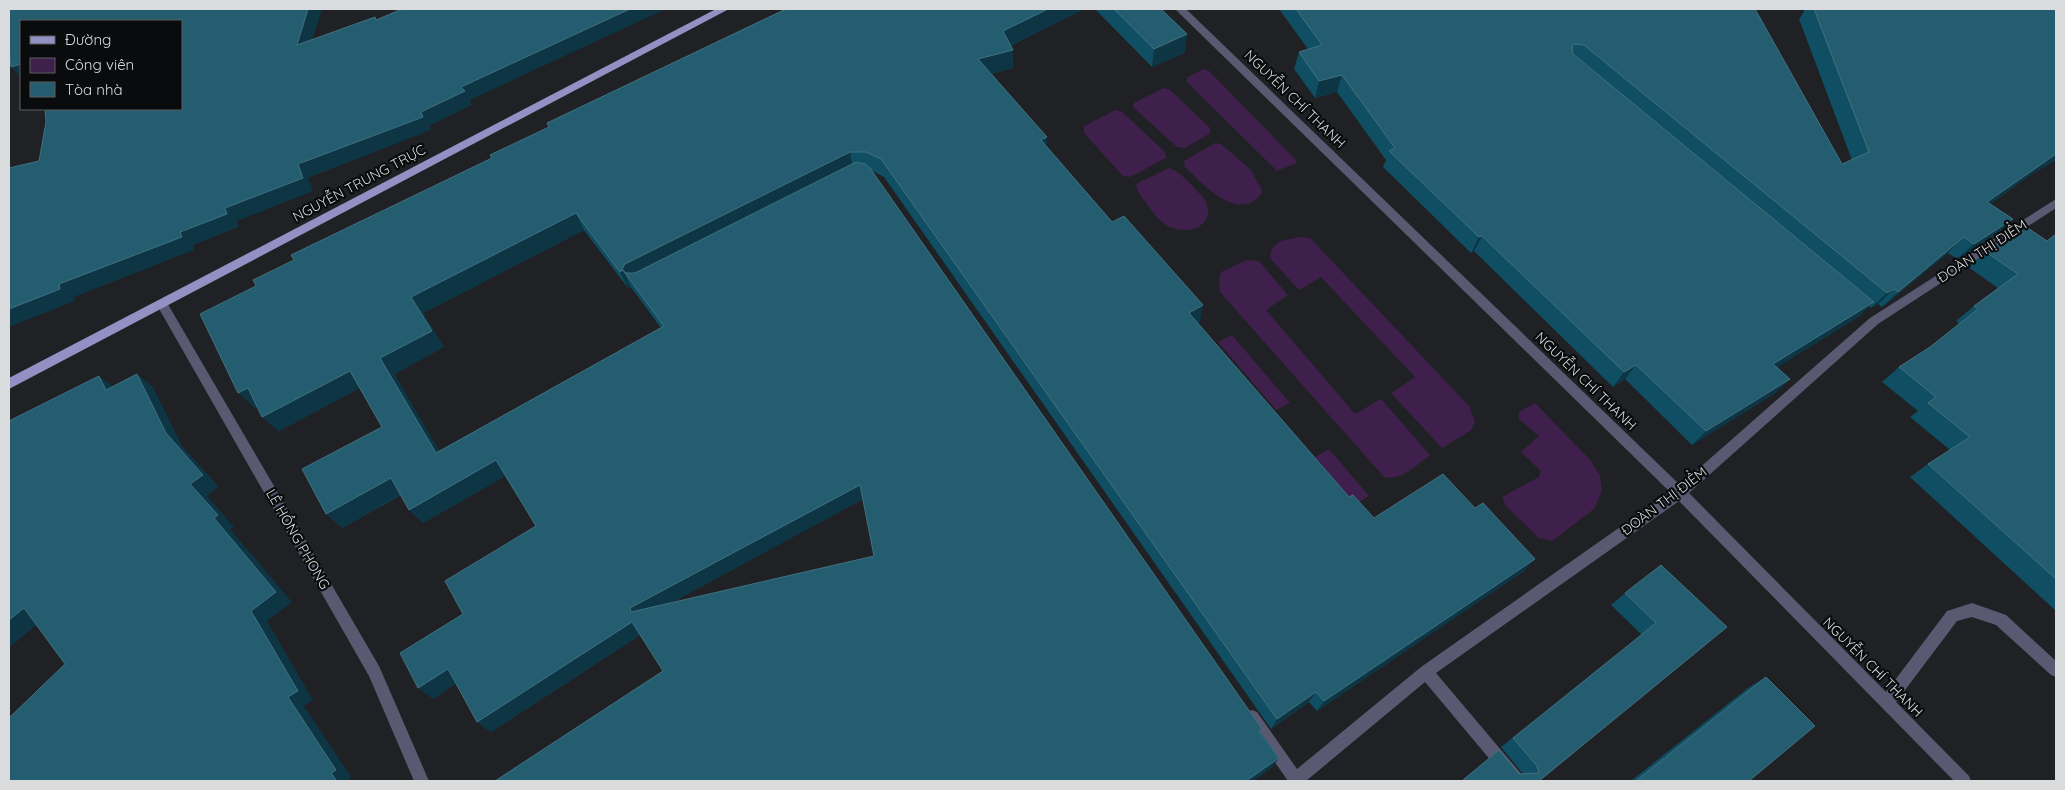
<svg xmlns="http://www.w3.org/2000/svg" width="2065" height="790" viewBox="0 0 2065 790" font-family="Quicksand,sans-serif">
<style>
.green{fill:#3f204d}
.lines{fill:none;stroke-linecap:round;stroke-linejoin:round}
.minor{fill:#5a5972;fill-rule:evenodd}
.major{fill:#9390c4;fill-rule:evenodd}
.wall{fill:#0f4e63;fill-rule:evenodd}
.shaded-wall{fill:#0d3544}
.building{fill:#255d70;stroke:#417181;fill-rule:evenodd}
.labels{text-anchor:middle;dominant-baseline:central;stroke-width:4.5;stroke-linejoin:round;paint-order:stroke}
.street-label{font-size:14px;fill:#dadbdc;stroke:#0a0b0c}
</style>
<rect width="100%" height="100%" fill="#202124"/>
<g class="green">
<polygon points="1204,69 1209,71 1296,160 1296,163 1277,171 1187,82 1187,77"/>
<polygon points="1163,88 1170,90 1210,128 1210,133 1185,148 1177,147 1133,107 1134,103"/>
<polygon points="1116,110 1122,112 1165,152 1166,158 1130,177 1123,176 1084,133 1084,126"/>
<path d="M 1215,143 L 1221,144 L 1250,169 L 1262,190 C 1261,196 1256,200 1250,203 C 1227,212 1200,181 1185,167 L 1184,161 Z"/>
<path d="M 1169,168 C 1181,172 1190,184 1199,193 C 1224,219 1193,239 1168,226 C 1158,221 1153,212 1147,204 C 1142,197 1137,192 1136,184 Z"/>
<polygon points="1301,237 1310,238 1469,406 1475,422 1471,430 1442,448 1391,393 1415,377 1321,277 1299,290 1270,258 1272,248 1281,241"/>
<path d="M 1247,260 L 1259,261 L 1288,295 L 1266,310 L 1355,414 L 1381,399 L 1430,455 C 1416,465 1402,481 1384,477 L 1220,292 L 1219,281 L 1221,272 Z"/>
<polygon points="1232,335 1290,403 1276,410 1218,342"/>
<polygon points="1535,403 1591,461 1600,476 1602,491 1594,509 1552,541 1539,538 1506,506 1502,497 1539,477 1541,471 1521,452 1539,436 1519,419 1519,412"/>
<polygon points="1329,449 1369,496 1354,505 1315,457"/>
</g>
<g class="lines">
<g class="minor">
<polygon points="1175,9 1186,9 1680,485 1870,318 2056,199 2056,208 1878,324 1689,493 1886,692 1947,611 1972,603 2006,615 2056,661 2056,677 2051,675 1996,625 1972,617 1957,621 1896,702 1969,776 1971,781 1954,781 1679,501 1436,673 1523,776 1525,781 1508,781 1425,682 1306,781 1288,781 1247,722 1245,717 1247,712 1252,710 1257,712 1297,769 1421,667 1670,492"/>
<polygon points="162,299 166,301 379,666 429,781 414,781 369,676 158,307 156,304 158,301"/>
</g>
<polygon class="major" points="716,9 729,9 9,389 9,378"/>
</g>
<g class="wall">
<path d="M 786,9 L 1084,9 L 1010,46 L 1013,68 L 991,74 L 1047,137 L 1047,147 L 1200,322 L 1197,323 L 1349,497 L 1374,518 L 1524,571 L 1317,711 L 1309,702 L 1271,729 L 884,177 L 871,170 L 1279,758 L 1272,767 L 1253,781 L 495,781 L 663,671 L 640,635 L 491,732 L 477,722 L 456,683 L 433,699 L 463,614 L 536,526 L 505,476 L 423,523 L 401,495 L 342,528 L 382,427 L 360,388 L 279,431 L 262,417 L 257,407 L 255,408 L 256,286 L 294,260 L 492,159 L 490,155 L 549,127 L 547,123 ZM 584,230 L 628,288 L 631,287 L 661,328 L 439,451 L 394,374 L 444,347 L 423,313 ZM 863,499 L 874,556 L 671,603 L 798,534 Z"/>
<polygon points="1095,9 1161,9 1187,34 1184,53 1152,67"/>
<polygon points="1279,9 1755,9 1842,164 1852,160 1799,19 1804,12 1803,9 2056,9 2056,160 2032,174 1990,204 1996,235 1957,259 1948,253 1882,307 1878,304 1871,308 1869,306 1858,317 1777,367 1790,379 1775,393 1692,445 1625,379 1613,387 1474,251 1471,253 1383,167 1386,160 1337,92 1315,98 1294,69 1299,52 1308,49"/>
<polygon points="2056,234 2056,611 1910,477 1928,464 1950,450 1910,417 1918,411 1882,382 1899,367 1930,347 1959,324 1956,321 1974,306 1998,288 1968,267 1986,252 2047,241"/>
<polygon points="1625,593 1727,627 1539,781 1461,781 1499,750 1519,774 1523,774 1501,747 1642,635 1611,605"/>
<polygon points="1766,677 1749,781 1631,781 1748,688"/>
</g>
<g class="shaded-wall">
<polygon points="308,9 322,9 306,59 297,45"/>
<polygon points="630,9 666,9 470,100 472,105 429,126 431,130 308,178 313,191 237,221 239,227 193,245 194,250 74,297 75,301 9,327 9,309 59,284 180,232 225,208 298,164 421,112 461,87"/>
<polygon points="1048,9 1084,9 1003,49 1003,31"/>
<polygon points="1187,34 1184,53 1152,67 1154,49"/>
<polygon points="1013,50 1013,68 979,77 978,59"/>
<polygon points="21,64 21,77 11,67"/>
<polygon points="1342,75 1337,92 1315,98 1319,81"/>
<polygon points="1047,137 1047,155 1041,140"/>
<polygon points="850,152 853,169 633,280 622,269 625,264"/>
<polygon points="2056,154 2056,160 2032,174 1970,218 1987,202"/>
<polygon points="576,213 584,230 423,313 444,347 394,374 449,467 436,453 380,358 411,297"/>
<polygon points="2013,219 1996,235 1957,259 1974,244"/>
<polygon points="1482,236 1474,251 1471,253 1479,237"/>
<polygon points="1964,237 1948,253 1882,307 1898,292"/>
<polygon points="623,270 631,287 628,288 620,272"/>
<polygon points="1894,289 1878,304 1871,308 1887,293"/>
<polygon points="1874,302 1858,317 1759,379 1773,364"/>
<polygon points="1203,305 1200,322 1186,329 1189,313"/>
<polygon points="1636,365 1625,379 1613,387 1624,372"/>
<polygon points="350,371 364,386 279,431 262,417"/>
<polygon points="137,374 153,387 182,446 219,487 207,496 234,527 230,529 292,602 267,621 313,700 304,706 351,777 347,781 337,781 331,773 288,697 251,611 214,518 190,484"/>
<polygon points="99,376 116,389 106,390"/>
<polygon points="1790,379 1775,393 1692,445 1706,431"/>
<polygon points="248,388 264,403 255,408 238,393"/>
<polygon points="496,460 507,475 423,523 409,510"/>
<polygon points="391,478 405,492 342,528 326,514"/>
<polygon points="860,485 864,499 639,620 631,612 630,608"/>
<polygon points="1535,559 1524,571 1317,711 1324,701"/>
<polygon points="24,608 44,618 9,648 9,620"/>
<polygon points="632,622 641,634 491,732 477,722"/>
<polygon points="448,669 462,679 433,699 418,688"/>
<polygon points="1316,692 1309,702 1271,729 1277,719"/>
<polygon points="1279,758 1272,767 1253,781 1246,781"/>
</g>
<g class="building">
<polygon points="9,9 308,9 297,45 375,17 376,20 402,9 630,9 461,87 465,91 421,112 423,117 298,164 303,178 225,208 227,214 180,232 182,237 59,284 60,289 9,309 9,168 39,161 46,122 45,109 181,109 181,21 21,21 21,64 11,67 9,49"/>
<path d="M 786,9 L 1048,9 L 1003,31 L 1013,50 L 978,59 L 1047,137 L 1041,140 L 1112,222 L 1124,216 L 1203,305 L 1189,313 L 1349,497 L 1353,495 L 1374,518 L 1443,474 L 1475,508 L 1483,503 L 1535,559 L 1324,701 L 1316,692 L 1277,719 L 881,159 L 866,152 L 850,152 L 625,264 L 622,269 L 626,273 L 635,273 L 856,162 L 865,164 L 870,168 L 1262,729 L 1259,731 L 1279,758 L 1246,781 L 495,781 L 663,671 L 632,622 L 477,722 L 448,669 L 418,688 L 400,653 L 463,614 L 445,581 L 536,526 L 496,460 L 409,510 L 391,478 L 326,514 L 302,469 L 382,427 L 350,371 L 262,417 L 248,388 L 238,393 L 200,314 L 256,286 L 253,280 L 294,260 L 291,255 L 492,158 L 490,155 L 549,127 L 547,123 ZM 576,213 L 620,272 L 623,270 L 664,326 L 436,453 L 380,358 L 432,331 L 411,297 ZM 860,485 L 874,556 L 631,612 L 630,608 Z"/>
<polygon points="1114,9 1161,9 1187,34 1154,49"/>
<polygon points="1296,9 1755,9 1842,164 1869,152 1814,9 2056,9 2056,154 1987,202 2013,219 1974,244 1964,237 1898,292 1894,289 1887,293 1584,45 1573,44 1572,48 1573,54 1874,302 1773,364 1790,379 1706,431 1636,365 1624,372 1482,236 1479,237 1389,151 1395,148 1342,75 1319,81 1299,52 1322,45"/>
<polygon points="2025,226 2047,241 2056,234 2056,579 1928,464 1970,437 1928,403 1936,397 1899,367 1930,347 1978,309 1974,306 2018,274 1986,252"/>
<polygon points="137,374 166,433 203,475 190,484 218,515 214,518 276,592 251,611 298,691 288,697 336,770 331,773 337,781 9,781 9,718 65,664 24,608 9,620 9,421 99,376 106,390"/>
<polygon points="1661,565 1727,627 1539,781 1462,781 1499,750 1519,774 1539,773 1537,766 1513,738 1656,623 1625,593"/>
<polygon points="1766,677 1815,726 1749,781 1636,781"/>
</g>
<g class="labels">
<g class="street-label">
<text transform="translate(1295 99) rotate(44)">NGUYỄN CHÍ THANH</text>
<text transform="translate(359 183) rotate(-28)">NGUYỄN TRUNG TRỰC</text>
<text transform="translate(1982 251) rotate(-33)">ĐOÀN THỊ ĐIỂM</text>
<text transform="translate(1586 381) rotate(44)">NGUYỄN CHÍ THANH</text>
<text transform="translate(1664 501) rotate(-37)">ĐOÀN THỊ ĐIỂM</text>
<text transform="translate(298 539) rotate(60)">LÊ HỒNG PHONG</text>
<text transform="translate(1873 667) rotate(45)">NGUYỄN CHÍ THANH</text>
</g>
</g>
<rect width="2065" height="790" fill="none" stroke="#dadbdc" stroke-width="20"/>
<rect x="20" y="20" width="162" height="90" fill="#0a0b0c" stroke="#5d5e5f"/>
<rect x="30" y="36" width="25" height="8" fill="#9390c4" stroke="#5d5e5f"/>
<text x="65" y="45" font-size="15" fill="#dadbdc">Đường</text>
<rect x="30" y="58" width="25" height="15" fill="#3f204d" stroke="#5d5e5f"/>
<text x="65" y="70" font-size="15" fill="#dadbdc">Công viên</text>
<rect x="30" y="82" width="25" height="15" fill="#255d70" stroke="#5d5e5f"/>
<text x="65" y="95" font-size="15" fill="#dadbdc">Tòa nhà</text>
</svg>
